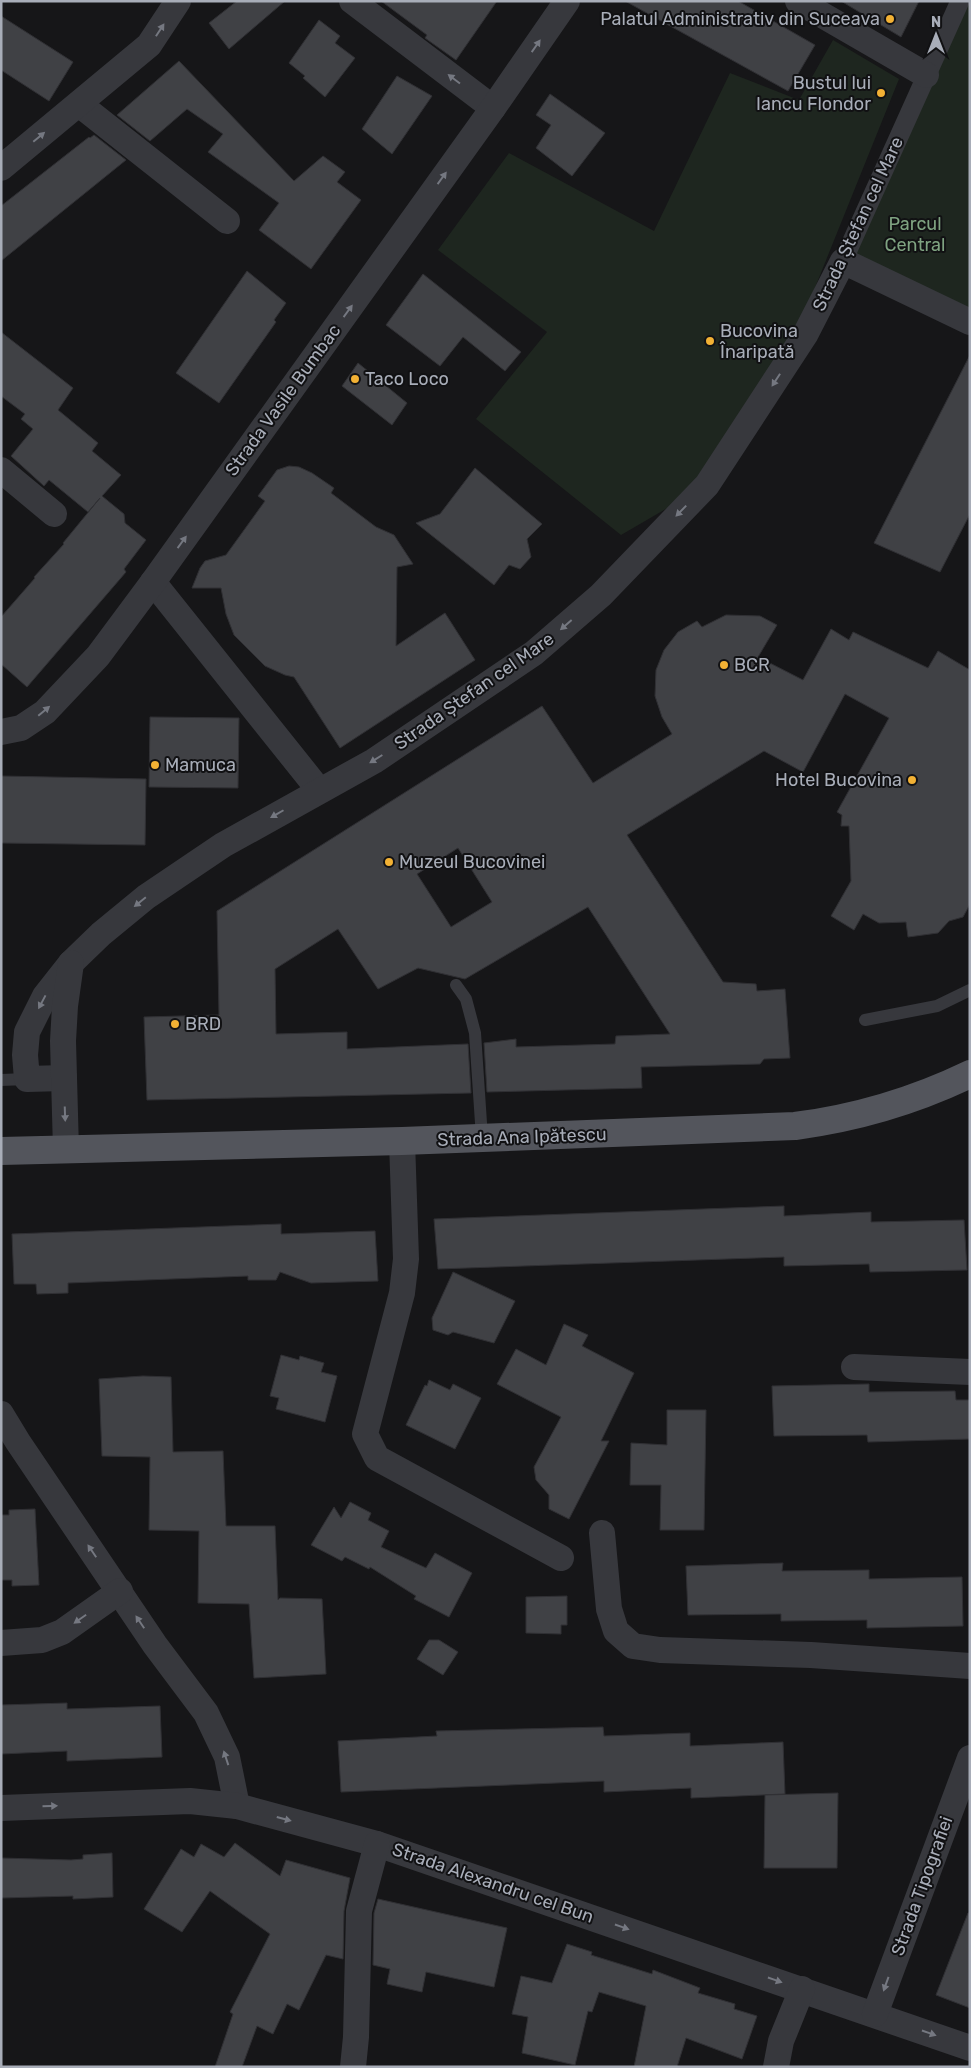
<svg xmlns="http://www.w3.org/2000/svg" width="971" height="2068" viewBox="0 0 971 2068" font-family="Rubik,sans-serif">
<style>
.green{fill:#1e261f}
.building{fill:#404145;stroke:#303034;fill-rule:evenodd}
.lines{fill:none;stroke-linecap:round;stroke-linejoin:round}
.service{stroke:#37383d;stroke-width:12}
.pedestrian{stroke:#37383d;stroke-width:19}
.minor{stroke:#37383d;stroke-width:26}
.primary{stroke:#53555c;stroke-width:28}
.oneway{fill:#757881}
.poi-dot{fill:#f2b134;stroke:#111113;stroke-width:2}
.labels{text-anchor:middle;dominant-baseline:central;stroke-width:4;stroke-linejoin:round;paint-order:stroke}
.poi-label{font-size:18px;fill:#a8adb8;stroke:#111113;text-anchor:start}
.street-label{font-size:18px;fill:#a8adb8;stroke:#111113}
.park-label{font-size:18px;fill:#7fa381;stroke:#111113}
</style>
<rect width="100%" height="100%" fill="#161618"/>
<g class="green">
<polygon points="956,1 970,1 970,322 843,261"/>
<polygon points="833,40 899,79 781,372 707,485 621,535 476,419 547,332 438,250 509,153 654,231 730,73 799,100"/>
</g>
<g class="building">
<polygon points="237,1 285,1 229,49 209,23"/>
<polygon points="381,1 497,1 456,60 425,38 427,35"/>
<polygon points="625,1 738,1 815,45 788,91"/>
<polygon points="841,1 919,1 901,37"/>
<polygon points="1,16 73,62 49,101 1,70"/>
<polygon points="319,20 340,36 335,43 355,58 325,97 303,78 305,76 289,63"/>
<polygon points="179,61 294,181 323,156 345,172 337,182 361,200 311,269 259,230 279,203 208,152 223,134 187,109 150,141 117,115"/>
<polygon points="397,76 432,96 392,154 362,129"/>
<polygon points="550,94 605,133 572,176 536,148 551,125 536,115"/>
<polygon points="94,135 126,160 1,261 1,206 89,137 90,138"/>
<polygon points="247,271 286,303 274,320 276,322 219,403 176,373"/>
<polygon points="423,274 521,352 505,371 463,337 440,366 386,325"/>
<polygon points="1,332 73,388 58,410 98,443 92,451 121,475 102,496 124,514 125,523 146,540 124,569 126,572 27,687 1,664 1,617 35,578 34,577 64,544 63,543 100,498 88,512 49,480 44,486 11,456 33,429 21,419 25,414 1,396"/>
<polygon points="970,355 970,514 940,572 874,543"/>
<polygon points="358,363 407,403 392,425 342,386"/>
<polygon points="289,466 299,467 312,473 334,488 331,493 376,527 394,535 413,564 397,567 396,646 445,613 475,660 340,748 294,677 285,675 265,666 234,635 226,614 221,588 192,588 200,568 205,561 226,555 265,501 258,496 277,470"/>
<polygon points="475,468 542,524 527,539 531,557 520,569 509,565 494,585 416,523 440,514"/>
<path d="M 726,615 L 760,616 L 777,625 L 758,657 L 803,680 L 831,629 L 849,640 L 853,632 L 928,668 L 938,651 L 970,670 L 970,904 L 963,917 L 949,921 L 938,933 L 908,937 L 906,922 L 879,923 L 863,914 L 854,930 L 831,916 L 851,881 L 849,826 L 841,826 L 842,815 L 837,812 L 889,718 L 845,694 L 803,772 L 764,751 L 627,835 L 723,982 L 756,984 L 757,991 L 785,989 L 790,1058 L 764,1059 L 760,1064 L 641,1067 L 642,1088 L 487,1092 L 484,1043 L 516,1039 L 516,1047 L 615,1044 L 616,1036 L 670,1034 L 588,907 L 465,979 L 418,968 L 378,989 L 338,929 L 275,969 L 276,1034 L 347,1032 L 347,1049 L 468,1044 L 471,1093 L 147,1100 L 144,1017 L 219,1015 L 217,911 L 542,706 L 593,783 L 672,734 L 662,717 L 655,696 L 656,670 L 664,650 L 678,632 L 697,621 L 702,627 ZM 458,848 L 492,902 L 451,927 L 417,874 Z"/>
<polygon points="150,717 239,718 238,788 149,787"/>
<polygon points="1,776 146,779 145,845 1,843"/>
<polygon points="784,1206 784,1216 871,1212 871,1222 964,1220 967,1270 870,1272 869,1264 784,1266 784,1257 438,1269 434,1219"/>
<polygon points="281,1224 281,1234 375,1231 378,1281 311,1283 280,1272 276,1280 248,1280 248,1276 68,1283 68,1293 37,1294 36,1284 14,1284 12,1234"/>
<polygon points="453,1272 515,1301 494,1343 453,1332 448,1335 433,1330 432,1318"/>
<polygon points="564,1324 588,1335 582,1346 634,1373 601,1441 609,1441 569,1519 549,1509 549,1495 536,1480 534,1467 561,1417 497,1384 516,1349 546,1365"/>
<polygon points="281,1355 299,1360 300,1356 324,1363 321,1372 337,1376 325,1422 276,1409 279,1398 270,1396"/>
<polygon points="143,1376 171,1377 173,1452 223,1451 226,1526 275,1526 278,1600 280,1598 322,1599 326,1674 254,1678 249,1604 198,1603 199,1531 149,1530 150,1457 102,1456 99,1379"/>
<polygon points="429,1380 450,1390 453,1384 481,1398 455,1449 406,1425 425,1385 427,1386"/>
<polygon points="869,1384 869,1392 955,1391 956,1400 970,1400 970,1439 868,1442 867,1435 774,1436 772,1386"/>
<polygon points="667,1410 706,1410 704,1530 660,1530 661,1485 630,1485 631,1443 667,1445"/>
<polygon points="350,1502 371,1513 368,1520 389,1531 381,1547 426,1568 435,1553 472,1573 449,1617 414,1599 416,1596 370,1567 369,1569 345,1557 342,1561 311,1545 334,1507 341,1518"/>
<polygon points="35,1509 39,1585 12,1586 12,1580 1,1580 1,1515 9,1515 9,1510"/>
<polygon points="783,1563 782,1571 869,1570 869,1579 962,1577 963,1626 867,1628 867,1620 781,1621 781,1614 688,1615 686,1566"/>
<polygon points="567,1596 567,1625 561,1625 561,1634 526,1633 526,1597"/>
<polygon points="429,1640 439,1640 458,1652 443,1675 417,1659"/>
<polygon points="67,1703 67,1709 160,1706 162,1757 67,1761 67,1751 1,1754 1,1705"/>
<polygon points="603,1727 604,1736 690,1733 690,1746 783,1742 785,1794 691,1798 691,1788 604,1792 604,1781 341,1792 338,1741 437,1736 436,1731"/>
<polygon points="838,1793 837,1868 764,1868 765,1795"/>
<polygon points="235,1843 280,1876 286,1860 350,1878 344,1911 343,1959 326,1955 299,2010 287,2004 273,2034 257,2026 242,2067 215,2067 233,2014 230,2012 270,1934 210,1891 182,1932 144,1909 181,1849 194,1857 201,1844 224,1857"/>
<polygon points="112,1853 113,1897 73,1899 73,1896 1,1898 1,1858 71,1860 83,1859 83,1855"/>
<polygon points="378,1899 507,1928 494,1987 426,1972 422,1992 387,1984 390,1969 373,1965 374,1913"/>
<polygon points="968,1913 970,1913 970,2008 936,1995"/>
<polygon points="567,1944 592,1952 591,1955 652,1974 653,1970 700,1988 698,1993 735,2004 734,2009 757,2016 742,2059 686,2038 677,2067 634,2067 646,2006 599,1992 592,2012 588,2011 575,2065 522,2053 528,2017 512,2014 521,1976 552,1983"/>
</g>
<g class="lines">
<g class="service">
<polyline points="456,985 466,999 475,1033 482,1138"/>
<polyline points="865,1020 937,1006 970,990"/>
<polyline points="1,1080 27,1079"/>
</g>
<polyline class="pedestrian" points="843,261 960,1"/>
<g class="minor">
<polyline points="352,1 493,108"/>
<polyline points="798,1 926,75"/>
<polyline points="79,104 227,221"/>
<polyline points="1,168 149,45 178,1"/>
<polyline points="1,470 54,514"/>
<polyline points="153,582 319,790"/>
<polyline points="1,732 21,728 45,712 98,656 153,582 493,108 567,1"/>
<polyline points="64,1078 27,1079 25,1055 27,1032 45,996 71,963 101,934 146,897 223,845 374,761 534,653 601,595 707,485 805,335 843,261 970,322"/>
<polyline points="402,1141 406,1259 402,1293 365,1434 377,1458 561,1558"/>
<polyline points="66,1150 63,1041 65,1006 71,963"/>
<polyline points="854,1367 970,1372"/>
<polyline points="1,1414 18,1442 155,1645 206,1713 227,1757 237,1806"/>
<polyline points="602,1533 609,1609 616,1631 633,1646 660,1650 811,1655 970,1666"/>
<polyline points="1,1643 42,1640 62,1632 120,1591"/>
<polyline points="1,1808 190,1801 237,1806 377,1844 970,2048"/>
<polyline points="875,2014 970,1758"/>
<polyline points="353,2067 356,2037 359,1911 377,1844"/>
<polyline points="776,2067 781,2041 802,1989"/>
</g>
<path class="primary" d="M 1,1151 L 402,1141 L 795,1126 C 856,1118 914,1101 970,1074"/>
</g>
<defs><path id="oneway-solid" d="M-6-.8H1V-3.2L6.5 0L1 3.2V.8H-6Z" transform="scale(1.25)"/></defs>
<g class="oneway">
<use href="#oneway-solid" transform="translate(160 30) rotate(-57)"/>
<use href="#oneway-solid" transform="translate(536 46) rotate(-55)"/>
<use href="#oneway-solid" transform="translate(454 79) rotate(-143)"/>
<use href="#oneway-solid" transform="translate(39 137) rotate(-40)"/>
<use href="#oneway-solid" transform="translate(442 178) rotate(-54)"/>
<use href="#oneway-solid" transform="translate(348 311) rotate(-54)"/>
<use href="#oneway-solid" transform="translate(776 380) rotate(123)"/>
<use href="#oneway-solid" transform="translate(681 511) rotate(134)"/>
<use href="#oneway-solid" transform="translate(182 542) rotate(-54)"/>
<use href="#oneway-solid" transform="translate(566 625) rotate(139)"/>
<use href="#oneway-solid" transform="translate(44 711) rotate(-40)"/>
<use href="#oneway-solid" transform="translate(376 759) rotate(148)"/>
<use href="#oneway-solid" transform="translate(277 814) rotate(150)"/>
<use href="#oneway-solid" transform="translate(140 902) rotate(141)"/>
<use href="#oneway-solid" transform="translate(42 1002) rotate(118)"/>
<use href="#oneway-solid" transform="translate(65 1114) rotate(88)"/>
<use href="#oneway-solid" transform="translate(92 1551) rotate(-124)"/>
<use href="#oneway-solid" transform="translate(80 1619) rotate(145)"/>
<use href="#oneway-solid" transform="translate(140 1622) rotate(-124)"/>
<use href="#oneway-solid" transform="translate(226 1758) rotate(-108)"/>
<use href="#oneway-solid" transform="translate(50 1806) rotate(-2)"/>
<use href="#oneway-solid" transform="translate(284 1819) rotate(15)"/>
<use href="#oneway-solid" transform="translate(622 1927) rotate(19)"/>
<use href="#oneway-solid" transform="translate(775 1980) rotate(19)"/>
<use href="#oneway-solid" transform="translate(886 1984) rotate(110)"/>
<use href="#oneway-solid" transform="translate(929 2033) rotate(19)"/>
</g>
<g class="poi-dot">
<circle cx="890" cy="19" r="5"/>
<circle cx="881" cy="93" r="5"/>
<circle cx="710" cy="341" r="5"/>
<circle cx="355" cy="379" r="5"/>
<circle cx="724" cy="665" r="5"/>
<circle cx="155" cy="765" r="5"/>
<circle cx="912" cy="780" r="5"/>
<circle cx="389" cy="862" r="5"/>
<circle cx="175" cy="1024" r="5"/>
</g>
<g class="labels">
<g class="poi-label">
<text x="880" y="19" text-anchor="end">Palatul Administrativ din Suceava</text>
<text x="871" y="83" text-anchor="end">Bustul lui<tspan x="871" dy="21">Iancu Flondor</tspan></text>
<text x="720" y="331">Bucovina<tspan x="720" dy="21">Înaripată</tspan></text>
<text x="365" y="379">Taco Loco</text>
<text x="734" y="665">BCR</text>
<text x="165" y="765">Mamuca</text>
<text x="902" y="780" text-anchor="end">Hotel Bucovina</text>
<text x="399" y="862">Muzeul Bucovinei</text>
<text x="185" y="1024">BRD</text>
</g>
<g class="street-label">
<text transform="translate(858 224) rotate(-65)">Strada Ștefan cel Mare</text>
<text transform="translate(283 400) rotate(-54)">Strada Vasile Bumbac</text>
<text transform="translate(474 691) rotate(-35)">Strada Ștefan cel Mare</text>
<text transform="translate(522 1137) rotate(-2)">Strada Ana Ipătescu</text>
<text transform="translate(493 1883) rotate(19)">Strada Alexandru cel Bun</text>
<text transform="translate(922 1886) rotate(-70)">Strada Tipografiei</text>
</g>
<g class="park-label">
<text x="915" y="224">Parcul<tspan x="915" dy="21">Central</tspan></text>
</g>
</g>
<rect width="971" height="2068" fill="none" stroke="#a8adb8" stroke-width="5"/>
<g transform="translate(936 35)" stroke="#111113" stroke-width="4" paint-order="stroke">
<path d="M0-4L9 19L0 12L-9 19Z" fill="#a8adb8"/>
<text y="-8" font-size="14" font-weight="bold" text-anchor="middle" fill="#a8adb8">N</text>
</g>
</svg>
